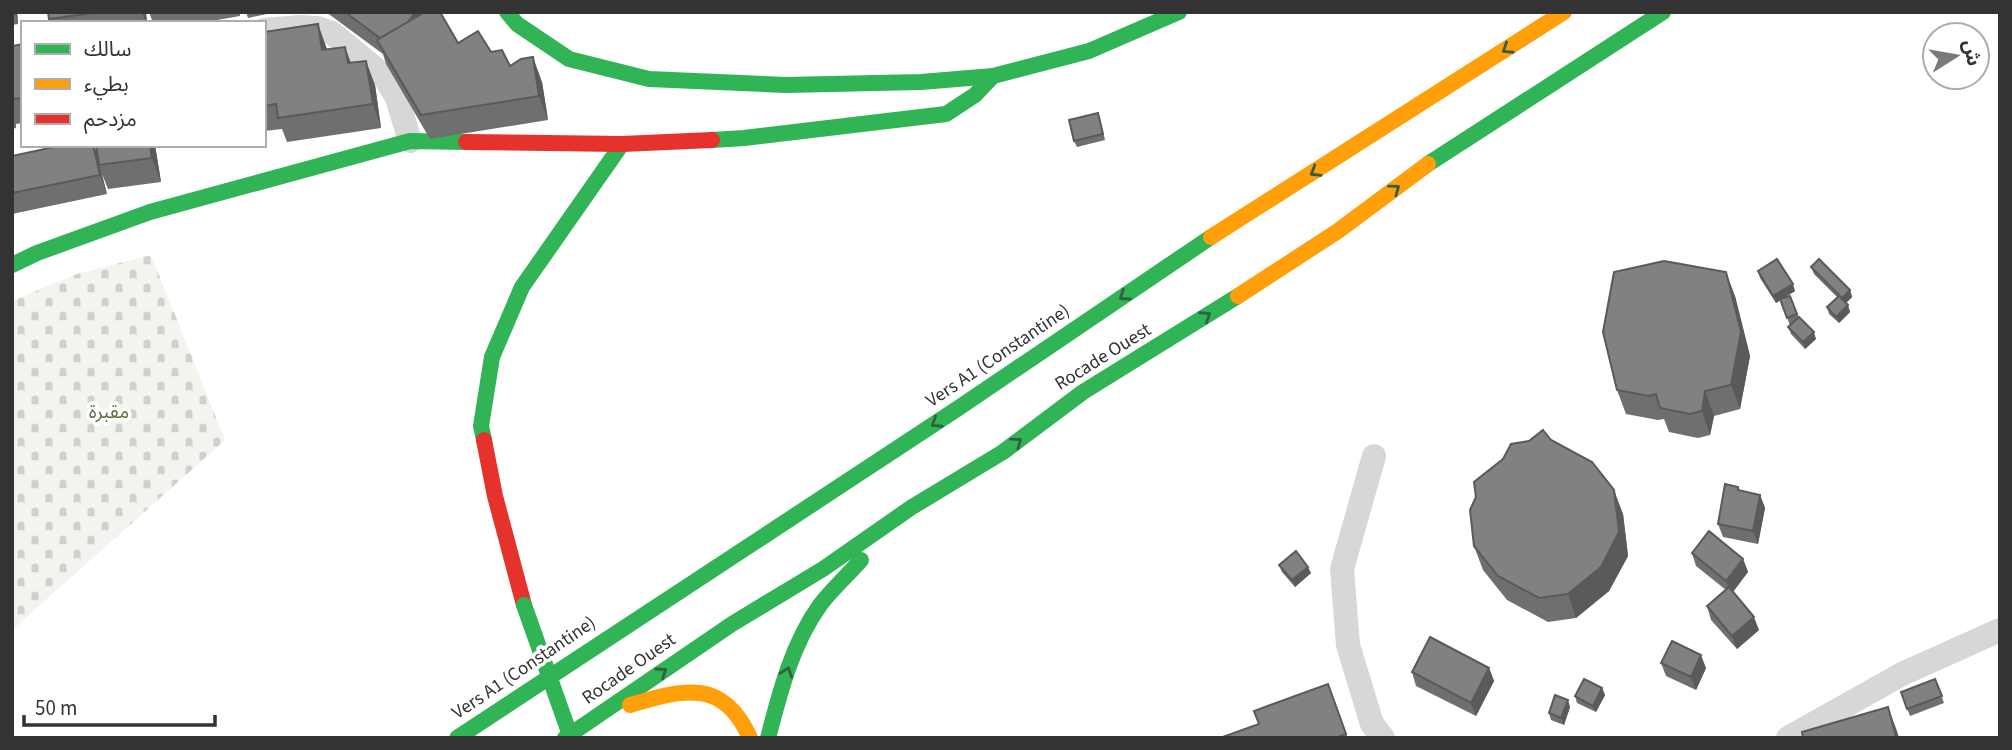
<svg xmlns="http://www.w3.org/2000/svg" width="2012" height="750" viewBox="0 0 2012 750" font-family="'Source Sans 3','Noto Sans Arabic',sans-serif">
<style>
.cemetery{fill:url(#cemetery-stones)}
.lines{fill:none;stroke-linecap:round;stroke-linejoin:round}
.street{stroke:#d7d7d7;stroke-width:24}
.fast{stroke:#30b455;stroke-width:16}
.slow{stroke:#ff9f0a;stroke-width:16}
.jam{stroke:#e5322d;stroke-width:16}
.fast-bridge{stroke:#30b455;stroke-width:16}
.wall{fill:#6f6f6f}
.shaded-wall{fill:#5a5a5a}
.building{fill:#818181;stroke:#5a5a5a;stroke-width:2}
.oneway{stroke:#32603f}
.labels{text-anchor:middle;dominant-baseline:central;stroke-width:7;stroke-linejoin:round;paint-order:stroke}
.street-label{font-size:19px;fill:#333;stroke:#fff}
.park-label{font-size:19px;fill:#56703f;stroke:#fff}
</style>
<defs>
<pattern id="cemetery-stones" width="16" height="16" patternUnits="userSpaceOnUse" patternTransform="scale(1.75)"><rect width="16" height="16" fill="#f1f5ed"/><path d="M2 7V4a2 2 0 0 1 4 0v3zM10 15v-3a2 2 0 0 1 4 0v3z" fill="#cfd2cc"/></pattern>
</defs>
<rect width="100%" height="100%" fill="#fff"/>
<polygon class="cemetery" points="151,255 225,440 12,630 12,301 77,274"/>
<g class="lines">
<g class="street">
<polyline points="264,30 300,27 317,28 332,33 384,76 397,98 410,141"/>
<polyline points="1374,456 1342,569 1348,645 1372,724 1383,738"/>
<polyline points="1788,738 1902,674 2000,630"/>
</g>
<g class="fast">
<polyline points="507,12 517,24 569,59 649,79 786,85 921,82 993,76"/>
<polyline points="712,140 744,138 946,114 975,95 993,76 1089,51 1179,12"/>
<polyline points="1428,164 1663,12"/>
<polyline points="12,265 37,253 150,212 410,141 466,142"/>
<polyline points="484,440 481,426 492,357 522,287 622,144"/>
<polyline points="457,738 957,409 1211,237"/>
<polyline points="565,738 732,624 823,569 912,507 1003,452 1083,392 1238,296"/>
<path d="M 768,738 C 780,692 792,644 820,605 C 832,589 848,575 861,560"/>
</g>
<g class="slow">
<polyline points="1211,237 1564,12"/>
<polyline points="1238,296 1338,231 1428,164"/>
<path d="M 630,705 C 684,689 723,678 750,738"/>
</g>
<g class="jam">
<polyline points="466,142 622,144 712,140"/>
<polyline points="484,440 495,496 524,605"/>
</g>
<polyline class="fast-bridge" points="524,605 571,738"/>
</g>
<g class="wall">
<polygon points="12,12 17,12 18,24 12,25"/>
<polygon points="48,12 146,12 147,23 50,23"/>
<polygon points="149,12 240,12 240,16 200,23 153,23"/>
<polygon points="246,12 276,12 248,18"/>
<polygon points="326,12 440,12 458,43 491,52 510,66 542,82 548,120 430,139 386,64 383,54"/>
<polygon points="264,32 327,49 351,63 375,85 381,128 287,142 282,129 264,131"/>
<polygon points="23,44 23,123 16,124 16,128 12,129 12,46"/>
<polygon points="1100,119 1105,140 1077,147 1074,141"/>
<polygon points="12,134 13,156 94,145 98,155 155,145 161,182 108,189 102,174 107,194 12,214"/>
<polygon points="1811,267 1850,290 1852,297 1846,303 1850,312 1839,323 1829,314 1827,307 1837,297 1814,274"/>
<polygon points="1758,271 1795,291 1785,297 1790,296 1799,318 1816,339 1805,349 1791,334 1788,327 1791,324 1790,325 1780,300 1776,303 1760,278"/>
<polygon points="1735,296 1750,356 1740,409 1714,416 1710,435 1698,438 1669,432 1664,419 1658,420 1626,414 1617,390"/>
<polygon points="1551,440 1623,514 1628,556 1609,591 1576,618 1548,622 1507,600 1483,570 1474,546 1476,497"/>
<polygon points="1738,487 1740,491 1760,495 1765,508 1758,544 1723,537 1718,524"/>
<polygon points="1692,553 1743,559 1748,572 1733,592 1759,630 1737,649 1711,620 1707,606 1726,590 1696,566"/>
<polygon points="1279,565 1311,573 1295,587 1282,572"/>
<polygon points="1661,663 1706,668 1696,690 1666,676"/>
<polygon points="1489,668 1494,681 1476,716 1416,686 1412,672"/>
<polygon points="1935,679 1944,703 1910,716 1901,692"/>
<polygon points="1328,684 1348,738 1220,738 1259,724"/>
<polygon points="1602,688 1605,695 1596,712 1577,703 1575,696"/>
<polygon points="1570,707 1564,725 1551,720 1549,713"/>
</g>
<g class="shaded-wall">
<polygon points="14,12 17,12 18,24"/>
<polygon points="142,12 146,12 147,23 146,23"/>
<polygon points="415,12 433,12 400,33"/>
<polygon points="318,24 327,49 331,74 322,50"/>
<polygon points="345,47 354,71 348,63"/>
<polygon points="533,57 542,82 548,120 539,96"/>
<polygon points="366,61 375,85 381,128 373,104"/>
<polygon points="93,145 99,158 99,165 107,194 100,175"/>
<polygon points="150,145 155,145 161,182 152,158"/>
<polygon points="1726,272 1735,296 1750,356 1740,409 1731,385"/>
<polygon points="1793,284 1795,291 1776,303 1773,296"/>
<polygon points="1850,290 1852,297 1845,304 1842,298"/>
<polygon points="1848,305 1850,312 1839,323 1836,317"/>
<polygon points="1814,332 1816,339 1805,349 1803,342"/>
<polygon points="1705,391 1714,416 1710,435 1702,411"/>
<polygon points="1614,490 1623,514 1628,556 1609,591 1576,618 1568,594"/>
<polygon points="1760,495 1765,508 1758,544 1753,531"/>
<polygon points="1743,559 1748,572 1731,594 1726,581"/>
<polygon points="1308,567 1311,573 1295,587 1292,580"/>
<polygon points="1754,617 1759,630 1737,649 1732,636"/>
<polygon points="1701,655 1706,668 1696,690 1691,677"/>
<polygon points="1489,668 1494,681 1476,716 1471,703"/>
<polygon points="1602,688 1605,695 1596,712 1593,706"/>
<polygon points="1568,700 1570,707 1564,725 1561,718"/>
<polygon points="1888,707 1897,731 1899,738 1896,737"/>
</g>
<g class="building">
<polygon points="48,12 100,12 49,19"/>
<polygon points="345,12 415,12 408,22 380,38"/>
<polygon points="425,12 440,12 458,43 478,31 491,52 502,50 510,66 521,59 533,57 539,96 421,115 377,40"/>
<polygon points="318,24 322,50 345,47 348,63 366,61 373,104 278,118 276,104 264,106 264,32"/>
<polygon points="23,44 23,98 12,99 12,46"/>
<polygon points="1098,113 1103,134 1074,141 1069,120"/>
<polygon points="63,145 93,145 100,175 12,193 12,156"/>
<polygon points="96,145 150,145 152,158 99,165"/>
<polygon points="1777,259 1793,284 1773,296 1758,271"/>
<polygon points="1819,259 1850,290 1842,298 1811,267"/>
<polygon points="1664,261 1726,272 1741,332 1731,385 1705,391 1702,411 1690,414 1660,408 1656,394 1649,396 1617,390 1603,332 1614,272"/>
<polygon points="1790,296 1797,314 1787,318 1780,299"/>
<polygon points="1839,296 1848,305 1836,317 1827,307"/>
<polygon points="1799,317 1814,332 1803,342 1788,327"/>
<polygon points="1543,430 1551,440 1592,462 1614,490 1619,532 1601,567 1568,594 1539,598 1498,576 1474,546 1470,510 1476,497 1474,482 1503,459 1511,444 1529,441"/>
<polygon points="1725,484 1738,487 1738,490 1760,495 1753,531 1718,524"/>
<polygon points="1709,531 1743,559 1726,581 1692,553"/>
<polygon points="1296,551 1308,567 1292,580 1279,565"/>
<polygon points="1729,587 1754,617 1732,636 1707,606"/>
<polygon points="1430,637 1489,668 1471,703 1412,672"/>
<polygon points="1672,641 1701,655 1691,677 1661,663"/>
<polygon points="1584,679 1602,688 1593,706 1575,696"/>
<polygon points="1935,679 1942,696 1907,709 1901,692"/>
<polygon points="1328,684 1346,734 1335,738 1220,738 1259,724 1254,711"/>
<polygon points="1555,695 1568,700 1561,718 1549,713"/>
<polygon points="1888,707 1896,737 1803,738 1802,732"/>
</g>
<defs><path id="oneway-chevron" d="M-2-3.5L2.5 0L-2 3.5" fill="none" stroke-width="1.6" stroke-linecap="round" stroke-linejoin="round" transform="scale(1.75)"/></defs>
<g class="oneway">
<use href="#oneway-chevron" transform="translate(1507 49) rotate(147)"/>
<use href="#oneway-chevron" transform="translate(1315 172) rotate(149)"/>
<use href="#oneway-chevron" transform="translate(1395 189) rotate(-37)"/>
<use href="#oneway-chevron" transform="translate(1124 296) rotate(145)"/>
<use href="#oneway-chevron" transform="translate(1206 316) rotate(-33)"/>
<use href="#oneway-chevron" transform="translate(936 423) rotate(147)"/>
<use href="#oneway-chevron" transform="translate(1017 442) rotate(-37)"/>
<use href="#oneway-chevron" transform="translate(662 672) rotate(-35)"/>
<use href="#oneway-chevron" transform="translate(787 672) rotate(-72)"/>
</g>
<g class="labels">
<g class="street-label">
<text transform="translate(998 356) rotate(-34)">Vers A1 (Constantine)</text>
<text transform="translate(1103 357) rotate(-32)">Rocade Ouest</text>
<text transform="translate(524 668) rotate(-34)">Vers A1 (Constantine)</text>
<text transform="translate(629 669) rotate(-35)">Rocade Ouest</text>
</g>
<g class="park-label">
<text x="109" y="412">مقبرة</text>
</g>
</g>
<rect width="2012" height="750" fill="none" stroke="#333333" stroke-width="28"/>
<rect x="21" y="21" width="245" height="126" fill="#ffffff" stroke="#adadad" stroke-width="2"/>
<rect x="35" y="44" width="35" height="10" fill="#30b455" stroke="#adadad" stroke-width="2"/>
<text x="84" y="56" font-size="21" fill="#333333">سالك</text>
<rect x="35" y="79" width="35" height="10" fill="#ff9f0a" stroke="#adadad" stroke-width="2"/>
<text x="84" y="91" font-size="21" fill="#333333">بطيء</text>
<rect x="35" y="114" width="35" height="10" fill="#e5322d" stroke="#adadad" stroke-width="2"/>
<text x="84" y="126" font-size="21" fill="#333333">مزدحم</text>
<g transform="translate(1956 56) rotate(79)"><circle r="33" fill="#ffffff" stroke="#adadad" stroke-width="2"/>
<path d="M0-5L12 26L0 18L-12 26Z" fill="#7a7a7a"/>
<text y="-10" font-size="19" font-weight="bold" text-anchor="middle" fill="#333333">ش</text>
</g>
<path d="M24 715v10h191v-10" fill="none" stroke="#333333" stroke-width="3.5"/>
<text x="35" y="715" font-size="21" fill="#333333" stroke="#ffffff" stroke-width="5" paint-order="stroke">50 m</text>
</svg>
